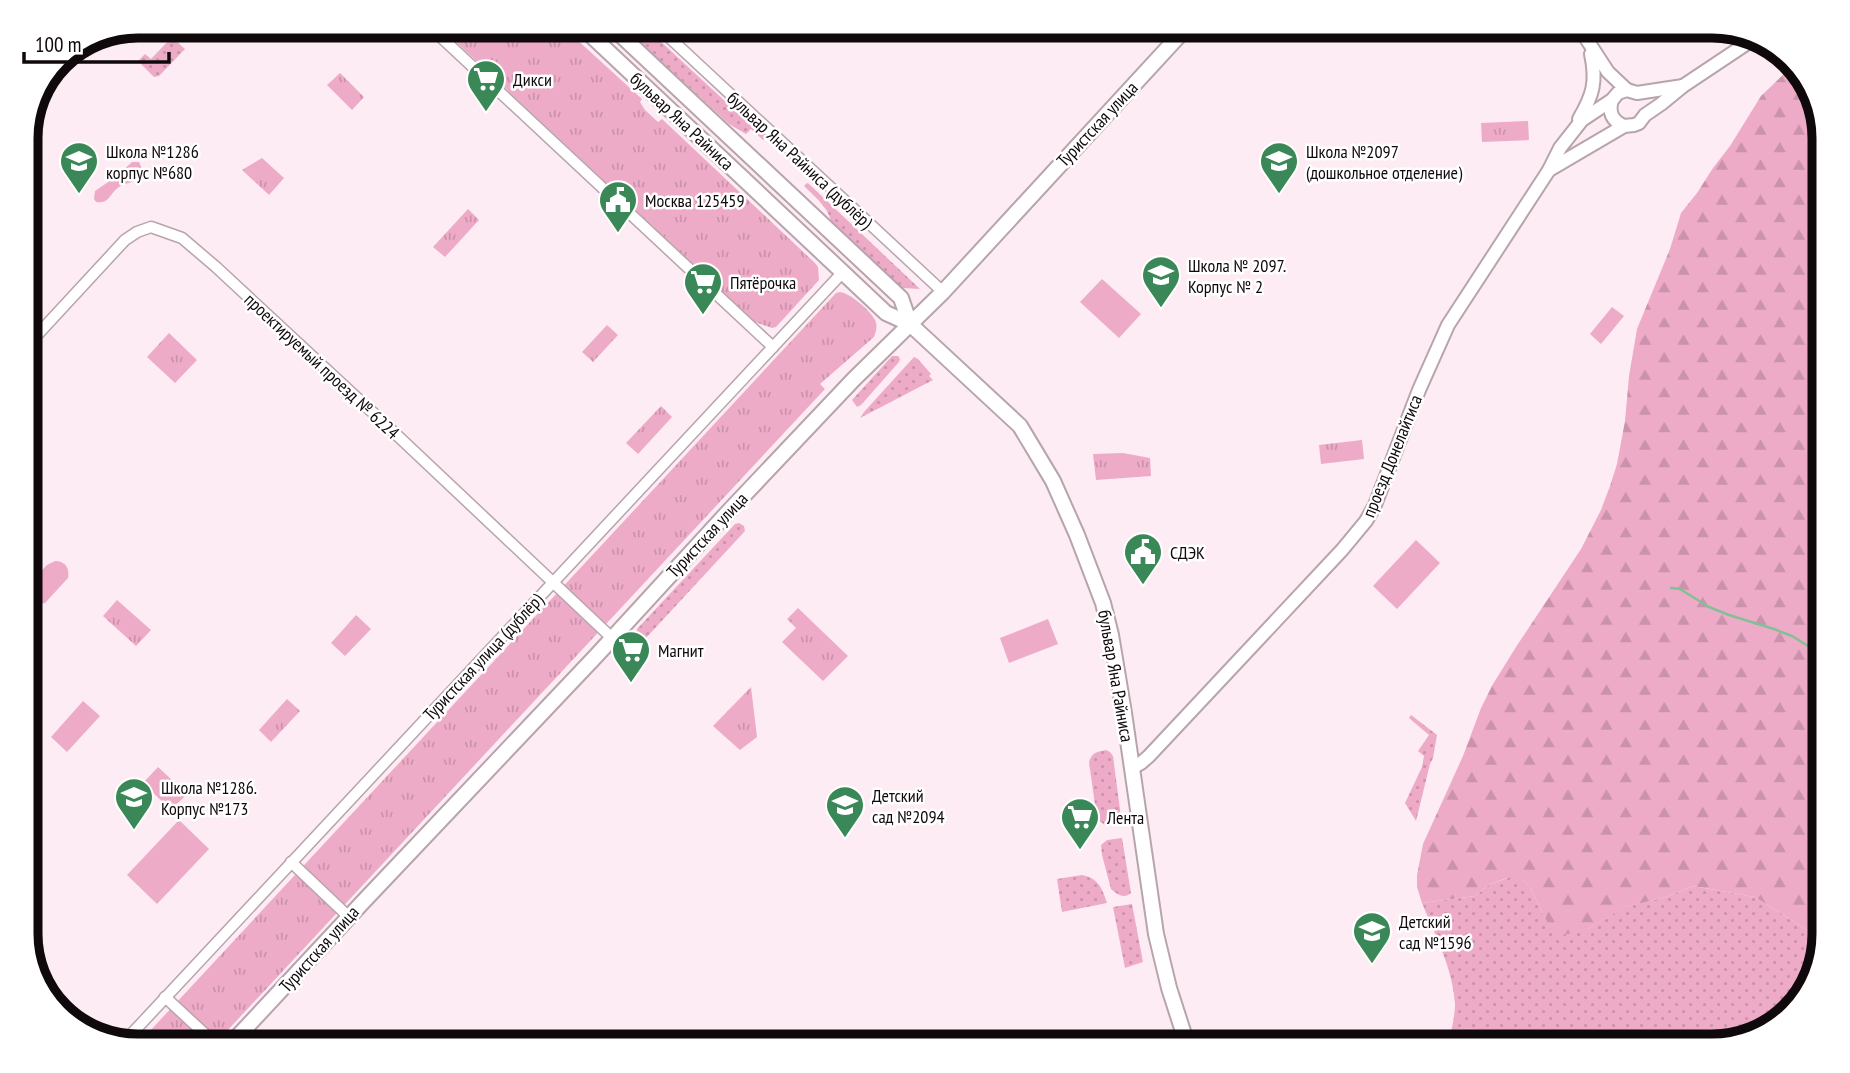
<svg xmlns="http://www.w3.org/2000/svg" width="1850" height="1073" viewBox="0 0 1850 1073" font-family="'PT Sans Narrow',sans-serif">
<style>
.grass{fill:url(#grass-dots)}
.forest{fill:url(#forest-firs)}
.park{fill:url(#park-tufts)}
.pitch{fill:#eeabc8}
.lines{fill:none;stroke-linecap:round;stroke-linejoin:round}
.stream{stroke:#82c095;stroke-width:2.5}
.minor-casing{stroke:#b7a4ac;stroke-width:13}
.tertiary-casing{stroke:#b7a4ac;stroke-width:16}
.secondary-casing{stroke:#b7a4ac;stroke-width:18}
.minor{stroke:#fff;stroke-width:10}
.tertiary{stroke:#fff;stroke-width:12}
.secondary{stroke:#fff;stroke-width:14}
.labels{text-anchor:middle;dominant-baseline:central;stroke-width:5;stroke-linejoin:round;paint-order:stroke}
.poi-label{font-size:18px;fill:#10090c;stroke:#fff;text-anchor:start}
.street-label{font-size:18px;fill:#10090c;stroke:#fff}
.rim{fill:none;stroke:#10090c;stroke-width:9}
</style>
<defs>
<pattern id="grass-dots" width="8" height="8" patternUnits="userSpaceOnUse" patternTransform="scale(1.75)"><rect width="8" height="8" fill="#eeabc8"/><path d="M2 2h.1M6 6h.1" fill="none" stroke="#cb92ab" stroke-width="1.8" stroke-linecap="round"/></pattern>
<pattern id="forest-firs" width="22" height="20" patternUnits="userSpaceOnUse" patternTransform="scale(1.75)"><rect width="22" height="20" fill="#eeabc8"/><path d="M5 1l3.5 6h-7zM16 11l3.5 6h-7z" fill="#cb92ab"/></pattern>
<pattern id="park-tufts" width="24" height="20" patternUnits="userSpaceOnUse" patternTransform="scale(1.75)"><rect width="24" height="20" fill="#eeabc8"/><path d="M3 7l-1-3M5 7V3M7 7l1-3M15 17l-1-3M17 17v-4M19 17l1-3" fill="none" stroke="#cb92ab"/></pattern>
</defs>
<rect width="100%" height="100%" fill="#fdecf3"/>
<g class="grass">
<polygon points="623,26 644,26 754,128 757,126 767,136 763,140 751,129 746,134 729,124"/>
<polygon points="172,37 185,49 159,76 154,77 138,61 145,54 151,59"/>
<path d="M 807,183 L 809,184 L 920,289 L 902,288 L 831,221 C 828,207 814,196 804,186 Z"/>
<polygon points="892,356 898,356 900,359 899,362 861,405 857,407 852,400"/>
<polygon points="914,357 918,359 931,374 929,376 933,380 860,418 864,412"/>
<polygon points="739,523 744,526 745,531 646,638 640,639 636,636 637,629 735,524"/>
<polygon points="1411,715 1437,735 1433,758 1430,764 1416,821 1405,803 1422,767 1424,756 1418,751 1429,735 1409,718"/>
<path d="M 1106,750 L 1110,752 L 1113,756 L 1121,817 L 1119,822 L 1106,826 L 1097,819 L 1089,762 C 1092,752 1097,752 1106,750 Z"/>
<path d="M 1122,838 L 1131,893 C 1124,899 1118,895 1111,889 L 1102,855 L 1101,845 L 1107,840 Z"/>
<path d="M 1082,875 C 1098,878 1102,888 1107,903 L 1062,912 L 1057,879 Z"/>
<path d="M 1508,878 L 1521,878 L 1531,889 L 1547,922 L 1588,929 L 1624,907 L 1666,897 L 1693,886 L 1755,897 L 1815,935 L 1821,944 L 1809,991 L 1767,1032 L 1712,1047 L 1539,1047 L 1532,1040 L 1467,1028 L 1451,1032 C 1453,1023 1455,1013 1455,1004 C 1453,969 1435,935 1422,903 L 1475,896 L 1490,884 Z"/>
<polygon points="1132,904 1143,962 1125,968 1113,907"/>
</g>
<g class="forest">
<polygon points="1790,63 1809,82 1824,131 1824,935 1821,944 1815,935 1755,897 1693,886 1666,897 1625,907 1588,929 1559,936 1547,922 1531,889 1521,878 1507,878 1490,884 1475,896 1422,903 1417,887 1417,875 1423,844 1463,756 1481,708 1493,684 1516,647 1581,549 1601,510 1610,486 1617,464 1625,421 1629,376 1637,329 1670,249 1681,213 1697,193 1713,168 1730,146 1761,96 1787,71"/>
<polygon points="1467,1028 1532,1040 1539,1047 1448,1047 1451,1032"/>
</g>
<g class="park">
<polygon points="439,26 562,26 642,99 640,102 645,110 658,122 662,119 815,263 818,267 819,280 776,327 772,328 755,322"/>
<polygon points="340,73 364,97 352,110 327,85"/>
<polygon points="1528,121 1529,140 1482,142 1481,123"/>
<polygon points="262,158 284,178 269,195 242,170"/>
<path d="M 132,162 L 139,162 C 150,183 130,180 119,187 C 109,194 110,204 96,202 L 94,199 L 95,191 L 117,176 Z"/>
<polygon points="468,209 479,220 445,257 433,247"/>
<path d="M 840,292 C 850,293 871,311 875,320 C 878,326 876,331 874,337 L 820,384 L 825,389 L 212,1047 L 136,1046 L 836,293 Z"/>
<polygon points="607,325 618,335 593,362 582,352"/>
<polygon points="169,333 197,360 175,383 147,357"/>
<polygon points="661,406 672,417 638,454 626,443"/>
<polygon points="1362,440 1364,459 1321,464 1319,445"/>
<polygon points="1123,453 1150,458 1151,476 1096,480 1093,454"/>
<polygon points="117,600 151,630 136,646 103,616"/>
<polygon points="798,608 848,656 823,681 782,642 796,628 787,619"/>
<polygon points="751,687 757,737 740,750 713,726"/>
<polygon points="287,699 300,711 271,742 259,730"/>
</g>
<g class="pitch">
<polygon points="1102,279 1141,314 1119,338 1080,302"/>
<polygon points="1612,307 1624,316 1601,344 1590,334"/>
<polygon points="1416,540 1440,563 1397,609 1373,586"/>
<path d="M 55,561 C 65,561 70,568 68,578 L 45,603 L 36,604 L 29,599 L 27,591 L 30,583 L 47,565 Z"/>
<polygon points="356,615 371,629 345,656 331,643"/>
<polygon points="1048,619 1058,644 1009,663 1000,638"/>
<polygon points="83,701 100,716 67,752 51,737"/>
<polygon points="158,767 187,794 171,810 143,783"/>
<polygon points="179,820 209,849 157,904 127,875"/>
</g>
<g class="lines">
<polyline class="stream" points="1671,588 1680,589 1709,607 1729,615 1774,629 1792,636 1808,646 1824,644"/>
<defs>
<g id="minor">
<polyline points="429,26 773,347"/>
<polyline points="657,26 943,292"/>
<polyline points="26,347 125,240 137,232 151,227 182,238 216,267 383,422 612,638"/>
<polyline points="291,862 349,917"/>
<polyline points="165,997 219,1047"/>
<polyline points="123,1043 843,272"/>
</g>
<g id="tertiary">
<polyline points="1578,26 1608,72 1627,90"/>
<path d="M 1612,100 C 1608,112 1612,121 1624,126"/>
<path d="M 1579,119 C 1593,95 1597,82 1591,54"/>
<polyline points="1549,170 1624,126 1634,125 1639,123 1645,115 1661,104 1683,86 1755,38"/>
<polyline points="1132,768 1141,763 1149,756 1342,550 1366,521 1375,505 1419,390 1448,325 1549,170 1560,148 1582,120 1612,100 1618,93 1627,90 1637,93 1683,86"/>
</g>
<g id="secondary">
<polyline points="581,26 886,313 910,324 1020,426 1053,481 1077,535 1103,603 1111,635 1124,713 1156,934 1169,988 1188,1047"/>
<polyline points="611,26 901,298 910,324"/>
<polyline points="228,1047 362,903 596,656 729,511 854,379 943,292 1188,26"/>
</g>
</defs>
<use href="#minor" class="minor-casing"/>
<use href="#tertiary" class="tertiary-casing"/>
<use href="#secondary" class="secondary-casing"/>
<use href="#minor" class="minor"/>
<use href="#tertiary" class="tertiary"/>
<use href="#secondary" class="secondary"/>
</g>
<defs>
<symbol id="supermarket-pin" viewBox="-11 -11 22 30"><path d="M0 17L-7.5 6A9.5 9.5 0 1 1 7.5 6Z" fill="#3a8857" stroke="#fff"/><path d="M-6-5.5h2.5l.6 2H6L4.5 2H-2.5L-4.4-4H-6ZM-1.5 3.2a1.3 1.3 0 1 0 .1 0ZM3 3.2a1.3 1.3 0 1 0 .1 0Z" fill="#fff"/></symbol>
<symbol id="school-pin" viewBox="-11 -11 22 30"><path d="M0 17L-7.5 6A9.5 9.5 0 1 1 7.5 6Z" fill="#3a8857" stroke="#fff"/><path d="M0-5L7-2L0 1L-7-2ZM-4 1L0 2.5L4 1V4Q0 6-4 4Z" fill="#fff"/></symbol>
<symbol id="civic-pin" viewBox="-11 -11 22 30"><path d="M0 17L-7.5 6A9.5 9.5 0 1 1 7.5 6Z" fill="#3a8857" stroke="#fff"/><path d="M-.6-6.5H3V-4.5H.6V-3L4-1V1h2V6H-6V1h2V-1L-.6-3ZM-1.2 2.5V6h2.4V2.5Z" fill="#fff"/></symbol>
</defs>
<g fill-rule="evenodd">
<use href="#supermarket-pin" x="464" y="57" width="44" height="60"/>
<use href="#school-pin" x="57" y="139" width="44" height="60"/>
<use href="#school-pin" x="1257" y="139" width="44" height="60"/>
<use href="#civic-pin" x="596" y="178" width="44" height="60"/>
<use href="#school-pin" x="1139" y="253" width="44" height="60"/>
<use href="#supermarket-pin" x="681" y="260" width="44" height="60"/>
<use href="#civic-pin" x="1121" y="530" width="44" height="60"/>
<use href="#supermarket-pin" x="609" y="628" width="44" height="60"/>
<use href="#school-pin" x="112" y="775" width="44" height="60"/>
<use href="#school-pin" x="823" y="783" width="44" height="60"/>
<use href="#supermarket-pin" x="1058" y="795" width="44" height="60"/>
<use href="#school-pin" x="1350" y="909" width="44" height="60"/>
</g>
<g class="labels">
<g class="poi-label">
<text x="513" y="79">Дикси</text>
<text x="106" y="151">Школа №1286<tspan x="106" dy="21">корпус №680</tspan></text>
<text x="1306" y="151">Школа №2097<tspan x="1306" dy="21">(дошкольное отделение)</tspan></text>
<text x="645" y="200">Москва 125459</text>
<text x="1188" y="265">Школа № 2097.<tspan x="1188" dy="21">Корпус № 2</tspan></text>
<text x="730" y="282">Пятёрочка</text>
<text x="1170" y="552">СДЭК</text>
<text x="658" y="650">Магнит</text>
<text x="161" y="787">Школа №1286.<tspan x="161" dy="21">Корпус №173</tspan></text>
<text x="872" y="795">Детский<tspan x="872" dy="21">сад №2094</tspan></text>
<text x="1107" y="817">Лента</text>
<text x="1399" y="921">Детский<tspan x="1399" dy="21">сад №1596</tspan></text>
</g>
<g class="street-label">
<text transform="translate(682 121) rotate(43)">бульвар Яна Райниса</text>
<text transform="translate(1097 124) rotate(-47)">Туристская улица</text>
<text transform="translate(800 160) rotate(43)">бульвар Яна Райниса (дублёр)</text>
<text transform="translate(322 366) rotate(43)">проектируемый проезд № 6224</text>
<text transform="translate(1392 456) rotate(-68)">проезд Донелайтиса</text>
<text transform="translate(707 535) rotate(-47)">Туристская улица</text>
<text transform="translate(483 657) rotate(-47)">Туристская улица (дублёр)</text>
<text transform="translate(1116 676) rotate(80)">бульвар Яна Райниса</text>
<text transform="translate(319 949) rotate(-48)">Туристская улица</text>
</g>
</g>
<path d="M0 0H1850V1073H0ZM138 38H1712A100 100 0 0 1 1812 138V934A100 100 0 0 1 1712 1034H138A100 100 0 0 1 38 934V138A100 100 0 0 1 138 38Z" fill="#fff" fill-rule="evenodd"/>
<path class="rim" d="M138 38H1712A100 100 0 0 1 1812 138V934A100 100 0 0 1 1712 1034H138A100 100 0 0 1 38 934V138A100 100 0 0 1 138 38Z"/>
<path d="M24 52v10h145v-10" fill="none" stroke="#10090c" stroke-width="3.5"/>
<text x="35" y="52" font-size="21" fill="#10090c" stroke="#ffffff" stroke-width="5" paint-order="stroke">100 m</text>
</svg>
